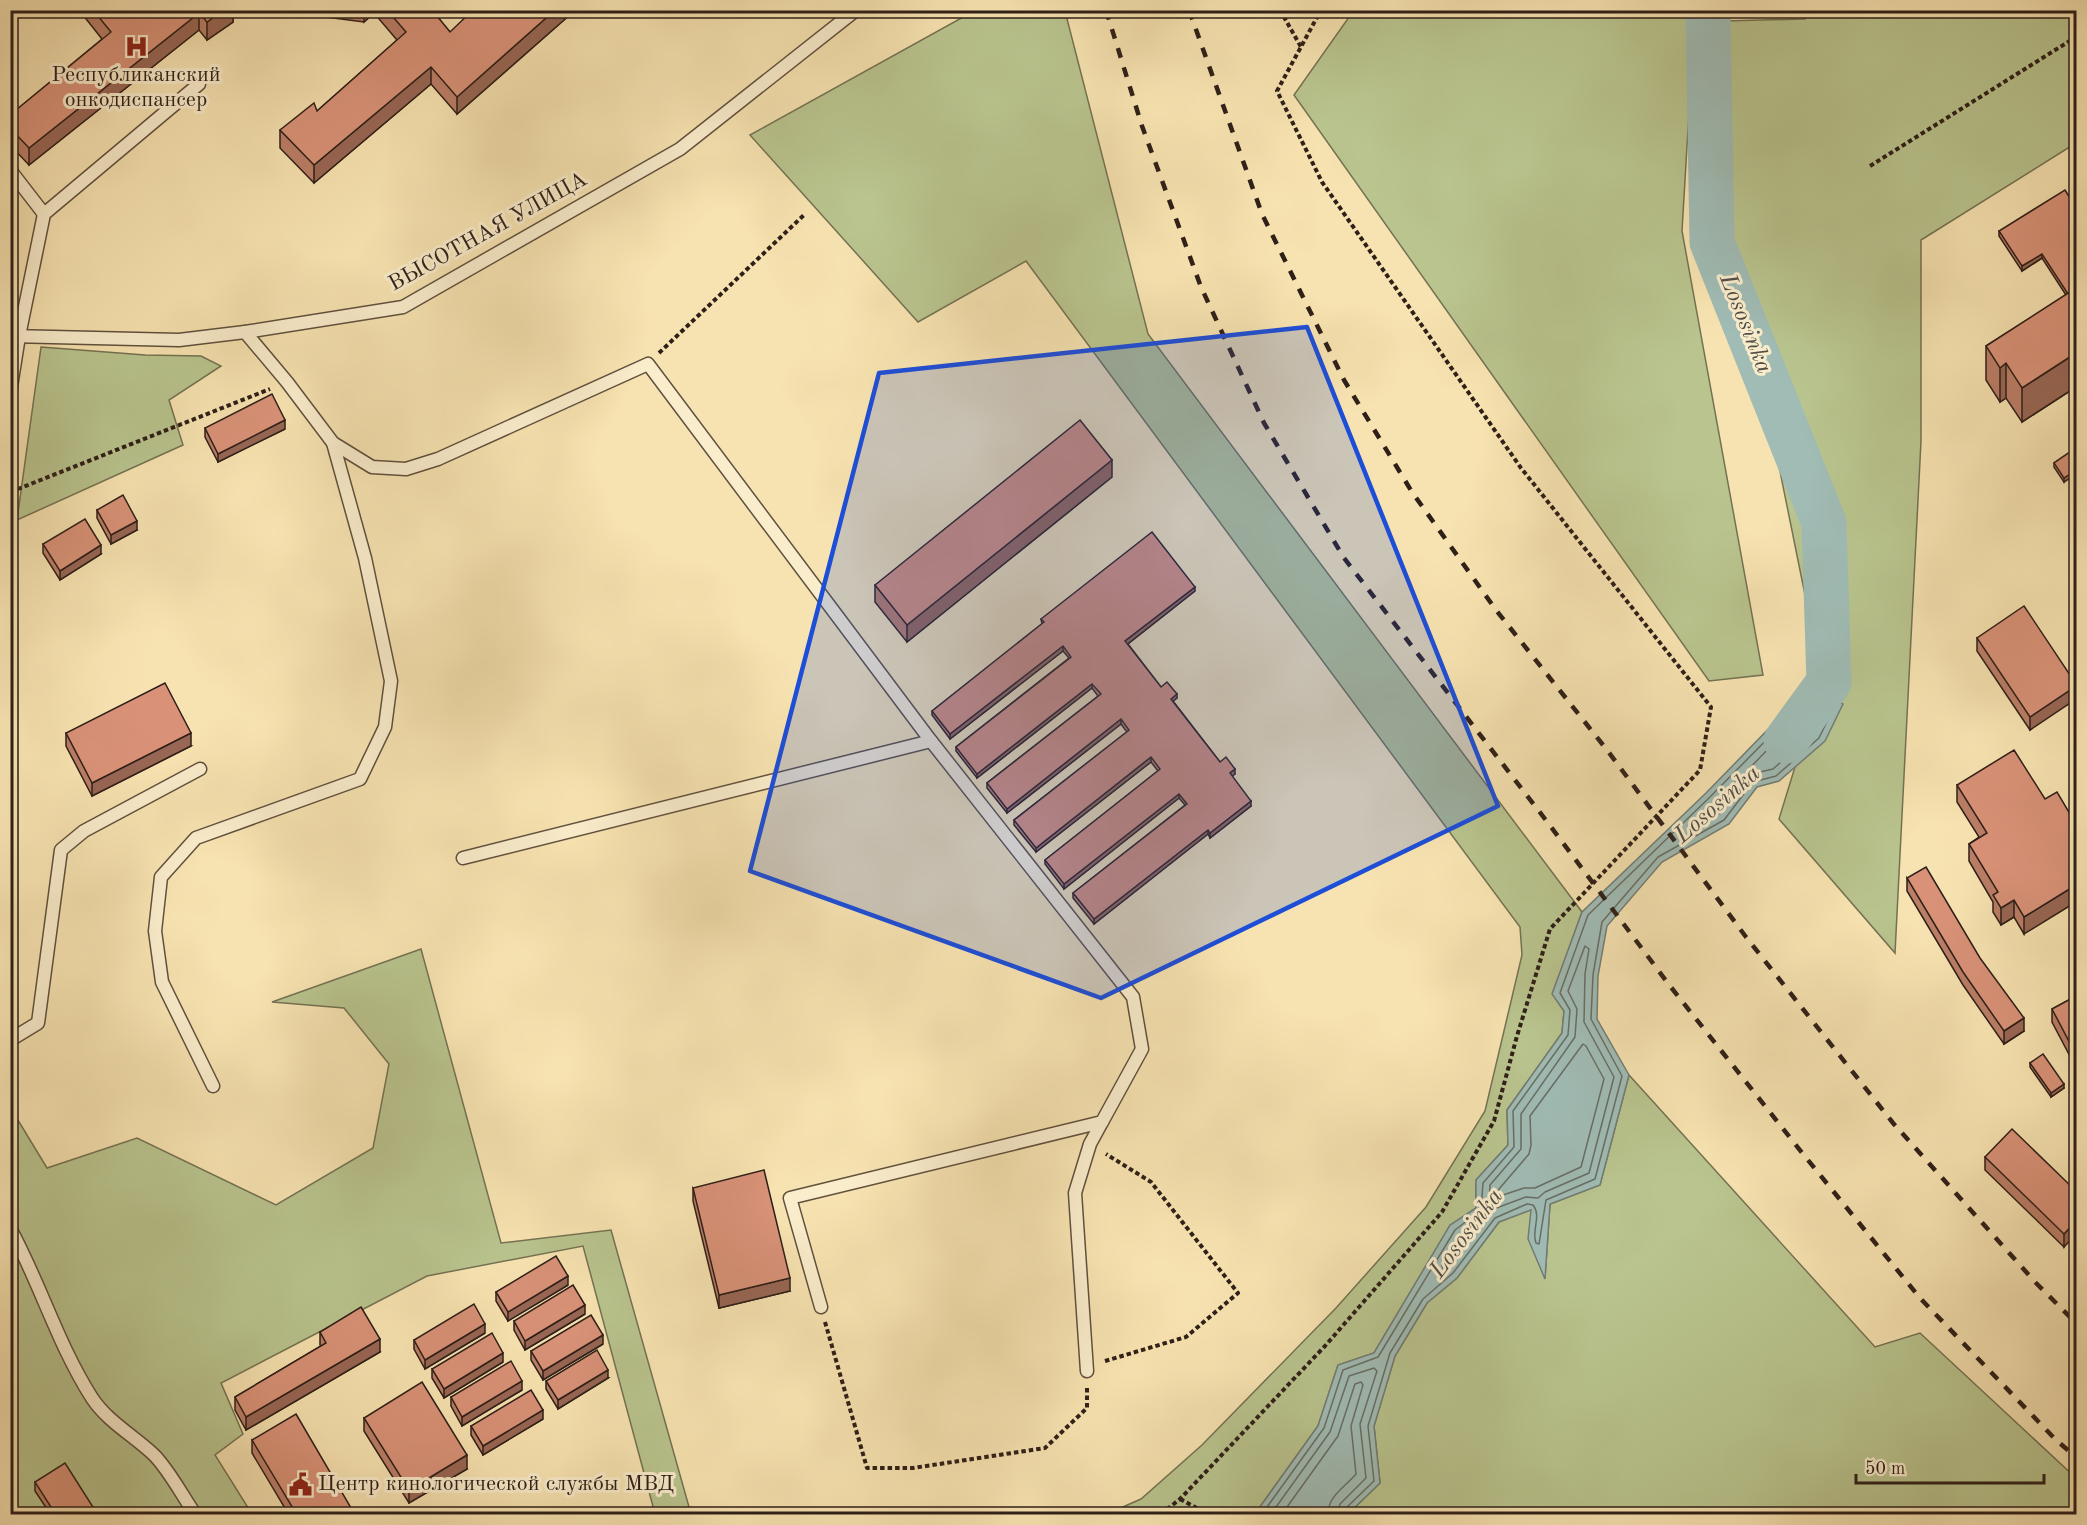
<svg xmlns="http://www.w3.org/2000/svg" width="2087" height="1525" viewBox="0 0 2087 1525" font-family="'Old Standard TT',serif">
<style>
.green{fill:#b9c48e;stroke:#747253;stroke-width:1.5}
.water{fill:#a0bcb5;stroke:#727d76;stroke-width:1.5}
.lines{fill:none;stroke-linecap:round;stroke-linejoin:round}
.shore{stroke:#676e66;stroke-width:1.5}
.river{stroke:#a0bcb5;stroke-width:45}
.service-casing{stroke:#60503e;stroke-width:15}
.path{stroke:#2e1f18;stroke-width:4;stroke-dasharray:4.5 3;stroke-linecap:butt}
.service{stroke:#faedcc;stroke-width:12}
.rail{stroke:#2e1f18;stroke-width:4.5;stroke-dasharray:10 10;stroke-linecap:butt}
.wall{fill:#bb7e67;stroke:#2e1f18;stroke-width:1.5}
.shaded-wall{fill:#986654;stroke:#2e1f18;stroke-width:1.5}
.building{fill:#d99278;stroke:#2e1f18;stroke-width:1.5}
.marked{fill:#1d4ed8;fill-opacity:0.2;stroke:#1d4ed8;stroke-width:4.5;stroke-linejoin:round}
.labels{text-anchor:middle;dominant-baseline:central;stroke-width:6;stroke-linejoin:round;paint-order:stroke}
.poi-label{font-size:22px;fill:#2e1f18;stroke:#faedcc}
.street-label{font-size:22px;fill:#2e1f18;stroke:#faedcc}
.water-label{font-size:24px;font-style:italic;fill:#504e47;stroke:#faedcc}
</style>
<rect width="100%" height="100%" fill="#f7e3b1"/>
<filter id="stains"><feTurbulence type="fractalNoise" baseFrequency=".00333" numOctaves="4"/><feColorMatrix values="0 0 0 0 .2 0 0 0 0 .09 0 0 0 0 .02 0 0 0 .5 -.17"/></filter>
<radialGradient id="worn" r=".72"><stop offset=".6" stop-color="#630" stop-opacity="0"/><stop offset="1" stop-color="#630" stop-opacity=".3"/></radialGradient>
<g class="green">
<polygon points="1354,10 1697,11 1693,44 1682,231 1763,675 1709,681 1294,95"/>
<polygon points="1808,10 2076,11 2076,143 1921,240 1921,441 1895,953 1779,819 1822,679 1733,239 1724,21 1805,19"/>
<polygon points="974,11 1065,11 1148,334 1582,912 1553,994 1564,1011 1562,1033 1507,1110 1508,1145 1476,1180 1476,1208 1450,1226 1374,1353 1338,1365 1318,1426 1257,1511 1235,1514 1107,1514 1141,1499 1202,1445 1336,1308 1426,1207 1485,1111 1522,955 1520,927 1026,261 918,322 750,135"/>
<polygon points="41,347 145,355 201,356 221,366 169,400 183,445 17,520"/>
<polygon points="421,949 501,1243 611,1230 691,1514 655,1514 583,1246 427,1276 221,1383 243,1434 215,1455 252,1514 11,1514 10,1107 47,1168 137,1138 276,1205 373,1148 389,1064 344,1008 272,1002"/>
<polygon points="1629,1075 1875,1347 1920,1333 2076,1478 2076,1514 1348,1514 1380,1483 1374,1426 1395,1356 1427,1303 1457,1278 1499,1222 1531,1209 1545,1278 1550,1204 1600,1185"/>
</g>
<polygon class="water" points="1809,682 1843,704 1825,741 1779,781 1757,787 1729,824 1662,862 1607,926 1598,976 1597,1019 1629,1075 1600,1185 1550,1204 1545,1279 1528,1239 1531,1210 1499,1222 1457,1278 1427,1303 1395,1356 1374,1426 1380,1483 1348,1514 1235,1514 1257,1511 1318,1426 1338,1365 1374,1353 1450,1225 1476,1208 1476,1180 1508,1145 1507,1110 1562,1033 1564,1011 1552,994 1582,912 1706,793 1782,715"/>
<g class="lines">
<g class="shore">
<polygon points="1811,701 1825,709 1814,733 1773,769 1747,775 1747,771 1792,724"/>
<polygon points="1738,779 1742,779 1743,783 1720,813 1702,824 1699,823 1699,819"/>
<polygon points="1585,946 1589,949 1585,974 1584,1022 1614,1077 1589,1173 1545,1192 1538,1198 1526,1197 1491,1210 1489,1207 1490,1185 1521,1149 1521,1114 1575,1037 1577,1009 1568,991"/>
<polygon points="1583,1044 1586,1046 1604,1079 1581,1167 1535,1188 1524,1188 1500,1196 1499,1189 1529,1154 1531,1145 1530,1116"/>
<polygon points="1471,1227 1475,1228 1475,1231 1447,1268 1443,1269 1442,1265 1460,1235"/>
<path d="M 1262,1514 L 1324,1428 L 1343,1370 L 1378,1357 L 1455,1230 L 1481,1210 L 1483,1183 L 1514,1147 L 1513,1111 L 1568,1035 L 1570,1010 L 1560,993 L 1588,915 L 1710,797 L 1787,719 L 1809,692 L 1812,691 L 1834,707 L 1819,738 L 1776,776 L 1753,782 L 1724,820 L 1658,857 L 1602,922 L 1593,975 L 1591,1019 L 1622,1076 L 1595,1179 L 1546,1200 L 1539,1244 L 1536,1243 C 1531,1231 1542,1216 1533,1205 L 1527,1204 L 1495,1218 L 1453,1273 L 1423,1299 L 1390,1353 L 1368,1426 L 1374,1481 L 1346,1508 L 1344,1514"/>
<polyline points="1271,1514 1330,1432 1349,1376 1374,1368 1377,1371 1360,1424 1366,1478 1340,1504 1337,1514"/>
<path d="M 1282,1514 L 1338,1436 L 1355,1384 L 1361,1382 L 1363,1385 L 1351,1426 L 1356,1474 C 1345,1487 1328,1496 1328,1514"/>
</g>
<polyline class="river" points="1708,10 1712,242 1824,523 1829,682 1786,741"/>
<defs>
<g id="service">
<polyline points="10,170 44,214"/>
<polyline points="245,332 287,382 333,443 372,467 406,469 438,459 648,364 931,741 1133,997 1142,1049 1102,1122 790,1198 821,1307"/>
<polyline points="10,336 179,340 245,332 403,307 680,149 856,10"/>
<polyline points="10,393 19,336 44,214 199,84"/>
<polyline points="463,858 931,741"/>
<polyline points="10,1040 38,1023 61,850 84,831 200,769"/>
<polyline points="213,1086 162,982 155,931 161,877 196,838 360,779 385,727 391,681 365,558 333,443"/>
<path d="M 10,1228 C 40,1283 58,1345 92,1398 C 107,1421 134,1436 153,1454 C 168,1468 183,1497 195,1514"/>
<polyline points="1087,1371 1075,1193 1090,1144 1102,1122"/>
</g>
</defs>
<use href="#service" class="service-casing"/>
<g class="path">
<polyline points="1280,10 1301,47"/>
<polyline points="1870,166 2076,37"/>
<polyline points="659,353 805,214"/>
<polyline points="10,488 18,489 270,389"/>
<polyline points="825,1322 867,1468 913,1468 1045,1448 1087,1408 1087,1387"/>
<polyline points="1105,1361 1186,1337 1238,1293 1151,1182 1106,1154"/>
<polyline points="1180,1499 1208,1514"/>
<polyline points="1161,1514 1180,1499 1325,1346 1442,1212 1494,1121 1517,1036 1550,929 1700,770 1711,707 1521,468 1322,182 1277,91 1321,10"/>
<polyline points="1716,1514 1719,1512 1739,1514"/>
</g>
<use href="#service" class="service"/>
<g class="rail">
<polyline points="1106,10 1142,126 1201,287 1264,423 1344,558 1545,819 1670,986 1803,1154 1920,1298 2056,1440 2076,1457"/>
<polyline points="1189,10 1262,214 1344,380 1412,492 1496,610 1607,750 1746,937 1893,1123 2036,1283 2076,1323"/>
</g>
</g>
<g class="wall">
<polygon points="79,10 233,10 233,22 207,40 199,30 29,165 10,145 10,115 102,39"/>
<polygon points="271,10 432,10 450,32 572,10 572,13 457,114 431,84 314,183 280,148 280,130 317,111 397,40 374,13 364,22"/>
<polygon points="2076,208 2076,387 2022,422 2006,398 2000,402 1986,380 1986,346 2066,295 2042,258 2022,271 1999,236 1999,231"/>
<polygon points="205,428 285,429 218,462 205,437"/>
<polygon points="2076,448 2064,482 2054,467 2054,463"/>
<polygon points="1112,477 907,642 875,602 875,585"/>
<polygon points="97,510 137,530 111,544 97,518"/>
<polygon points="43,544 101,554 60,580 43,553"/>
<polygon points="1195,591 1128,644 1161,687 1177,698 1173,701 1220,762 1235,774 1232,776 1251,806 1210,838 1208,834 1094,924 1073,898 1073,893 1185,805 1179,798 1064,889 1045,864 1045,860 1158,771 1151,762 1036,852 1014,825 1014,820 1127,732 1121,724 1007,813 987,788 987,783 1098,696 1092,688 977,778 956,751 956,747 1069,658 1063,651 950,739 932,715 932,711 1042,624 1041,619"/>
<polygon points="1977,638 2076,684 2030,730 1977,651"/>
<polygon points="66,733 191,746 92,796 66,746"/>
<polygon points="1957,785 2045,799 2024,934 2014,917 2001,925 1993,912 1993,902 1969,861 1969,844 1979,837 1957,802"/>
<polygon points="1907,878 2024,1031 2004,1044 1963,985 1907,891"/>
<polygon points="2076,996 2072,1060 2052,1022 2052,1009"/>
<polygon points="2030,1063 2064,1088 2051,1097 2030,1067"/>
<polygon points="1985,1157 2076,1191 2064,1247 1985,1170"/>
<polygon points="693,1188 790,1291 719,1308 693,1201"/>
<polygon points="568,1285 508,1321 496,1301 496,1292"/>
<polygon points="585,1314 525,1350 514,1330 514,1321"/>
<polygon points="320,1332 380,1352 246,1430 235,1410 235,1397 321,1346 320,1345"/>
<polygon points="485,1333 425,1369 414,1349 414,1340"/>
<polygon points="603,1344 543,1380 531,1360 531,1351"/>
<polygon points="503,1362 444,1398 432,1378 432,1369"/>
<polygon points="608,1378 558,1409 546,1389 546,1381"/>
<polygon points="522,1390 462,1426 451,1406 451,1397"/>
<polygon points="364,1418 467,1469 409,1503 364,1431"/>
<polygon points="543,1419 483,1455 471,1435 471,1426"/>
<polygon points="252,1440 354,1515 289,1515 252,1453"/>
<polygon points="35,1482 98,1515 51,1515 35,1491"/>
</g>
<g class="shaded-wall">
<polygon points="224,10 233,10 233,22 207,40 207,22"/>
<polygon points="364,10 374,10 374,13 364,22"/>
<polygon points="555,10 572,10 572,13 457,114 457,97"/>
<polygon points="199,13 199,30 29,165 29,148"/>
<polygon points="431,67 431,84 314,183 314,165"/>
<polygon points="2042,254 2042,258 2022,271 2022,266"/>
<polygon points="2076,353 2076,387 2022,422 2022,388"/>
<polygon points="2006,363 2006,398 2000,402 2000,368"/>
<polygon points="285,420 285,429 218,462 218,454"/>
<polygon points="1112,460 1112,477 907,642 907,625"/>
<polygon points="2076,470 2076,474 2064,482 2064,478"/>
<polygon points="137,521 137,530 111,544 111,535"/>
<polygon points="101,545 101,554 60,580 60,571"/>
<polygon points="1195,587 1195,591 1125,646 1125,641"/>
<polygon points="1063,646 1063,651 950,739 950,734"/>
<polygon points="1092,684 1092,688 977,778 977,774"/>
<polygon points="2076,686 2076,699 2030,730 2030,717"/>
<polygon points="1177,694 1177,698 1171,703 1171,699"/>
<polygon points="1121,719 1121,724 1007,813 1007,809"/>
<polygon points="191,733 191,746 92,796 92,783"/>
<polygon points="1151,757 1151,762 1036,852 1036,848"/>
<polygon points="1235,769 1235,774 1230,778 1230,773"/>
<polygon points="1179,794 1179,798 1064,889 1064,884"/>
<polygon points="1251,801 1251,806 1210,838 1210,833"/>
<polygon points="1208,830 1208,834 1094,924 1094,919"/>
<polygon points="2076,885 2076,902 2024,934 2024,917"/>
<polygon points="2014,900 2014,917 2001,925 2001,908"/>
<polygon points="2024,1018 2024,1031 2004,1044 2004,1031"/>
<polygon points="2076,1044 2076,1057 2072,1060 2072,1047"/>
<polygon points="2064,1084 2064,1088 2051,1097 2051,1093"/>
<polygon points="2076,1221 2076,1234 2064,1247 2064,1234"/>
<polygon points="568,1276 568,1285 508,1321 508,1312"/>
<polygon points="790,1278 790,1291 719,1308 719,1295"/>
<polygon points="585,1305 585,1314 525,1350 525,1341"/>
<polygon points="485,1324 485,1333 425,1369 425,1360"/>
<polygon points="603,1335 603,1344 543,1380 543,1371"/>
<polygon points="380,1339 380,1352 246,1430 246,1417"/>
<polygon points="503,1353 503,1362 444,1398 444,1389"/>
<polygon points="608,1370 608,1378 558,1409 558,1400"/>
<polygon points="522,1381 522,1390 462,1426 462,1417"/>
<polygon points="543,1410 543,1419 483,1455 483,1446"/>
<polygon points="467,1455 467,1469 409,1503 409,1490"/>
</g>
<g class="building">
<polygon points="93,10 224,10 207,22 199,13 29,148 10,128 10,115 111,32"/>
<polygon points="387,10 432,10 450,32 473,10 555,10 457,97 431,67 314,165 280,130 314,103 317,111 406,32"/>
<polygon points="2065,190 2076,208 2076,289 2068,294 2042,254 2022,266 1999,231"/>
<polygon points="2076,288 2076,353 2022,388 2006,363 2000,368 1986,346"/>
<polygon points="272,394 285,420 218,454 205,428"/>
<polygon points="1080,420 1112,460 907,625 875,585"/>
<polygon points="2076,448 2076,470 2064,478 2054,463"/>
<polygon points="123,495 137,521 111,535 97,510"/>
<polygon points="85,519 101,545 60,571 43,544"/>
<polygon points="1152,532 1195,587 1125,641 1161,687 1167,682 1177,694 1171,699 1220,762 1226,757 1235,769 1230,773 1251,801 1210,833 1208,830 1094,919 1073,893 1187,804 1179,794 1064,884 1045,860 1160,769 1151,757 1036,848 1014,820 1129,730 1121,719 1007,809 987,783 1101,694 1092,684 977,774 956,747 1071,657 1063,646 950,734 932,711 1044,622 1041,619"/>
<polygon points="2024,606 2076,684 2076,686 2030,717 1977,638"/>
<polygon points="165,683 191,733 92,783 66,733"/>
<polygon points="2014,750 2045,799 2057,792 2076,824 2076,885 2024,917 2014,900 2001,908 1993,895 1998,892 1969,844 1987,833 1957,785"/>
<polygon points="1926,867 1980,958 2024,1018 2004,1031 1963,972 1907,878"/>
<polygon points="2076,996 2076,1044 2072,1047 2052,1009"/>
<polygon points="2043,1054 2064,1084 2051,1093 2030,1063"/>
<polygon points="2012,1129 2076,1191 2076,1221 2064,1234 1985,1157"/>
<polygon points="764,1170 790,1278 719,1295 693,1188"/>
<polygon points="556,1256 568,1276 508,1312 496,1292"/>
<polygon points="573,1285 585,1305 525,1341 514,1321"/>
<polygon points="474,1304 485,1324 425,1360 414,1340"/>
<polygon points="361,1307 380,1339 246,1417 235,1397 326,1343 320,1332"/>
<polygon points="591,1315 603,1335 543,1371 531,1351"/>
<polygon points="492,1333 503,1353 444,1389 432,1369"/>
<polygon points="597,1350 608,1370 558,1400 546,1381"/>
<polygon points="511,1361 522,1381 462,1417 451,1397"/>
<polygon points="422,1382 467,1455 409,1490 364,1418"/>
<polygon points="531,1390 543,1410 483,1446 471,1426"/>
<polygon points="296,1414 354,1513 351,1515 297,1515 252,1440"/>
<polygon points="65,1463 98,1515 56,1515 35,1482"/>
</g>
<path class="marked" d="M 1307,327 L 1498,806 L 1101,998 L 750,871 L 879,373 Z"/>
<defs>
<symbol id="hospital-bare" viewBox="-9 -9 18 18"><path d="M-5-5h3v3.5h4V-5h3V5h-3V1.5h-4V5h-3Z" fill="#8f2418" stroke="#faedcc" stroke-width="2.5" paint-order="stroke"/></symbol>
<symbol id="civic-bare" viewBox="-9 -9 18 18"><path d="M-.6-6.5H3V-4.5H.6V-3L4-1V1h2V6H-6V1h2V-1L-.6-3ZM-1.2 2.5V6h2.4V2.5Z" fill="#8f2418" stroke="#faedcc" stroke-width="2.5" paint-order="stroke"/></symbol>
</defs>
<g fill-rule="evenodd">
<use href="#hospital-bare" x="120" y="30" width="33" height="33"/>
<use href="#civic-bare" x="284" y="1468" width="33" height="33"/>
</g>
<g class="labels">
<g class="poi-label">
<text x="136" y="75">Республиканский<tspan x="136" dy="25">онкодиспансер</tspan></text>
<text x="318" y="1484" text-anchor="start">Центр кинологической службы МВД</text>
</g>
<g class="street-label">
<text transform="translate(488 232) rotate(-29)">ВЫСОТНАЯ УЛИЦА</text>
</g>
<g class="water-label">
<text transform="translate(1745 324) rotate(68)">Lososinka</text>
<text transform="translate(1718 805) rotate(-41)">Lososinka</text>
<text transform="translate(1467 1234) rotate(-53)">Lososinka</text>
</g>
</g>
<rect width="2087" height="1525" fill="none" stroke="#f7e3b1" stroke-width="36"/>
<rect x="12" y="12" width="2063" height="1501" fill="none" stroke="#2e1f18" stroke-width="3"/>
<rect x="18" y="18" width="2051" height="1489" fill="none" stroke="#2e1f18" stroke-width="1.5"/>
<path d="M1856 1474v9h188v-9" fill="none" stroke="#2e1f18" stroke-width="3"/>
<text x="1865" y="1474" font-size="18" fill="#2e1f18" stroke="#faedcc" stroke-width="4.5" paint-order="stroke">50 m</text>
<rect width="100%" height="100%" filter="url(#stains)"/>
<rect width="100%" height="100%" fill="url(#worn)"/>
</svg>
